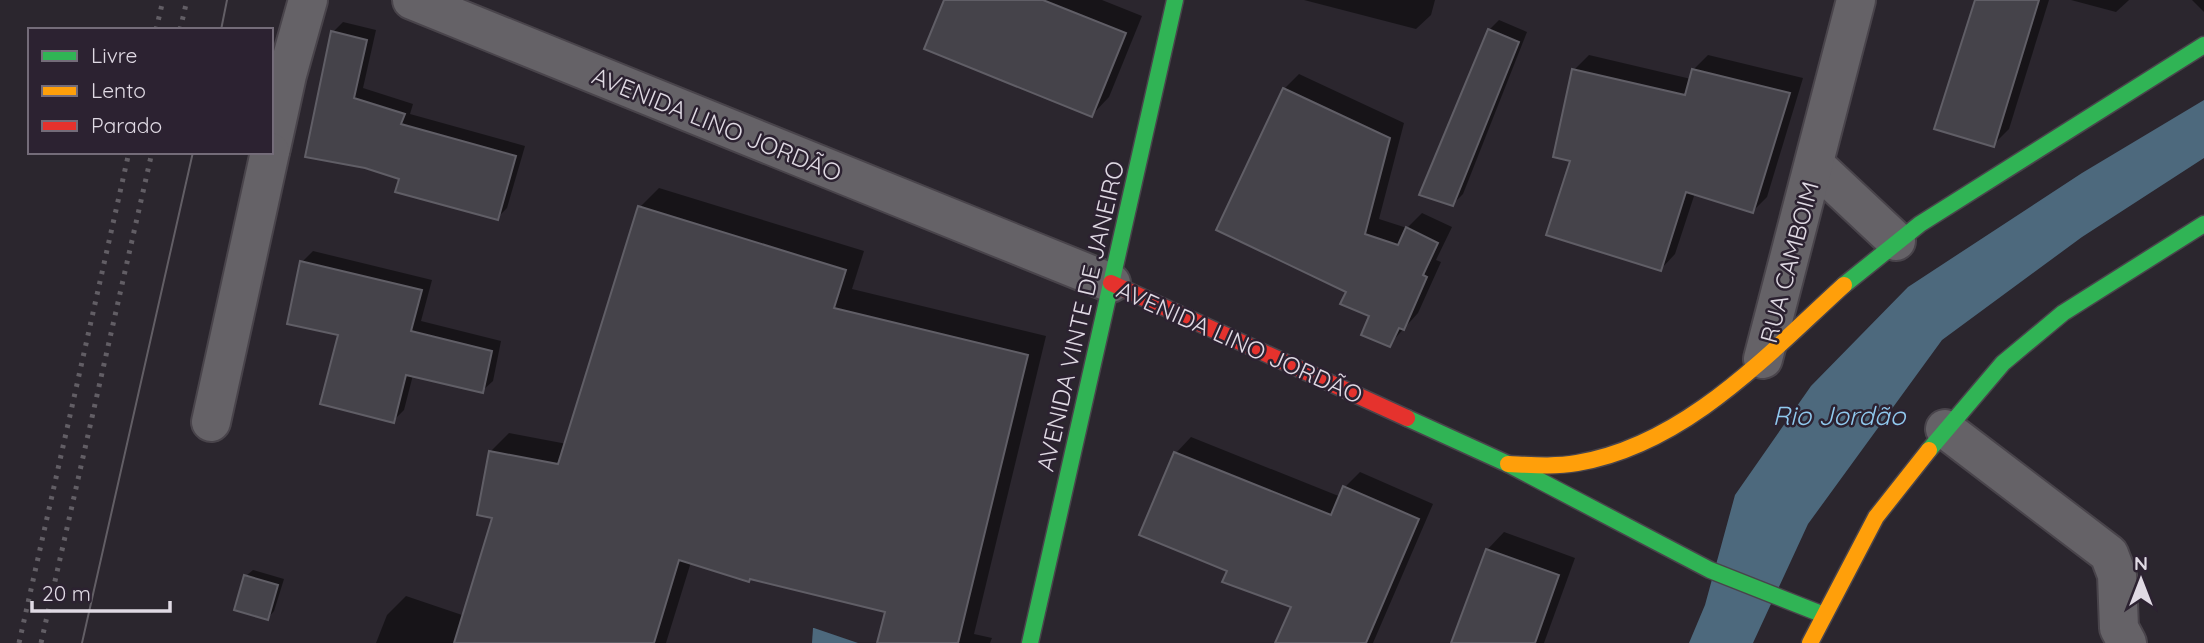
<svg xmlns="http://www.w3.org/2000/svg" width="2204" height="643" viewBox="0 0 2204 643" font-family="Quicksand,sans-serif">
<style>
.water{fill:#4d697d}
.shadow{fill:#0007}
.building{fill:#45434a;stroke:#605e66;stroke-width:2}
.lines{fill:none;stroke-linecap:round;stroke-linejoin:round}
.street-casing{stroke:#49444b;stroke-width:42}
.fast-casing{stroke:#49444b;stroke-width:19}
.slow-casing{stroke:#49444b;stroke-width:19}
.jam-casing{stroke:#49444b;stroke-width:19}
.street{stroke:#656267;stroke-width:38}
.fast{stroke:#30b455;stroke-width:16}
.slow{stroke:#ff9f0a;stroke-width:16}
.jam{stroke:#e5322d;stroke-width:16}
.tram{stroke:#625e65;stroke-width:2}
.rail{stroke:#625e65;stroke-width:5;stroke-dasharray:3.5 7;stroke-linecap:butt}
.labels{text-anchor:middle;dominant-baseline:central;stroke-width:5;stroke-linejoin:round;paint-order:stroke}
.street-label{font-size:24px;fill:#e0dae4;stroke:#2c2231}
.water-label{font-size:26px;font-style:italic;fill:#90c9ee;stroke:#2c2231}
</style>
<rect width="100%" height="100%" fill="#2b262e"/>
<g class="water">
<polygon points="2204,100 2204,158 2082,237 1942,340 1808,524 1753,643 1689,643 1705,605 1735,495 1811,386 1908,287 2082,173"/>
<polygon points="813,628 814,628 858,643 812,643"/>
</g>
<g class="shadow">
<polygon points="946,0 1102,0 1142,16 1109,97 1092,115"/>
<polygon points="1304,0 1435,0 1431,15 1416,29"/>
<polygon points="1976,0 2049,0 2009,129 1993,145"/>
<polygon points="2071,0 2129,0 2116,12"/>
<polygon points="2192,0 2204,0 2204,12"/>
<polygon points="1499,20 1527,32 1463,194 1453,204 1489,30"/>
<polygon points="343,22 376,30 363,88 413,104 410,114 525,146 507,208 497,218 401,178 365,167 333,32"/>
<polygon points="1589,55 1691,79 1693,70 1708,55 1803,78 1767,197 1753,211 1695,193 1675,254 1661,269 1572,160 1574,70"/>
<polygon points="1299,74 1404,123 1379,219 1407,228 1422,213 1452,227 1436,260 1441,262 1418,313 1389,345 1371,315 1348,291 1284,89"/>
<polygon points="659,188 864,251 852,289 1046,336 974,634 992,638 990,643 879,643 887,610 691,562 666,643 376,643 387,615 406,596 465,616 495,517 490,452 509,433 567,444 640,207"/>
<polygon points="313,251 432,280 421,321 501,341 493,381 482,391 413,375 404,410 393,421 340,334 302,262"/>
<polygon points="1191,437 1341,497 1345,487 1360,472 1433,504 1373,643 1277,643 1293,606 1229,570 1176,453"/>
<polygon points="1504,532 1575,558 1544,643 1453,643 1487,550"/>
<polygon points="253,570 284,579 274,611 268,618 246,576"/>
</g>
<g class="building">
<polygon points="944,0 1043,0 1126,33 1092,117 924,49"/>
<polygon points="1975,0 2039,0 1994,147 1934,129"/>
<polygon points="1488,29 1519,42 1453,206 1419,195"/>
<polygon points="331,31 367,40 354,98 405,114 401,124 516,156 498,220 395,192 399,179 365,168 305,157"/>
<polygon points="1572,69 1685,95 1692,69 1790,93 1753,213 1686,192 1661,271 1546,235 1570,161 1553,157"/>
<polygon points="1283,88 1390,138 1365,234 1398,245 1406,227 1438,243 1423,275 1427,277 1404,330 1399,328 1390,347 1361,335 1369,316 1340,304 1346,292 1216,230"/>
<polygon points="638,206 846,270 834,308 1028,355 958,643 877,643 885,612 750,579 749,582 679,560 654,643 454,643 492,518 477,515 489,451 558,464"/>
<polygon points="300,261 422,290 411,331 492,351 483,393 406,375 394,423 320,404 338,335 287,324"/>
<polygon points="1174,452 1331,515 1343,486 1419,519 1366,643 1275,643 1291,607 1222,582 1227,571 1139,535"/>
<polygon points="1486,549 1559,575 1535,643 1451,643"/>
<polygon points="244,575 278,585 268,620 234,610"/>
</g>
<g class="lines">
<defs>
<g id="street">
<polyline points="412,0 1111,283"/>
<polyline points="271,148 287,75 308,0"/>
<polyline points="1815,165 1896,241"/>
<polyline points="1763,359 1856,0"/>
<polyline points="211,422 270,152"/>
<polyline points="1945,429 2109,554 2117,575 2119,628 2127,643"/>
</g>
<g id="fast">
<polyline points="1844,285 1920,224 2204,45"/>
<polyline points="1407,418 1508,464 1710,570 1824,615"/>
<polyline points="1929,450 2003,363 2063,313 2204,224"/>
<polyline points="1030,643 1175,0"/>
</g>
<g id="slow">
<path d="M 1508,464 C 1531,465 1554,467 1577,463 C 1685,445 1767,355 1844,285"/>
<polyline points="1810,643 1876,517 1929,450"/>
</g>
<polyline id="jam" points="1111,283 1407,418"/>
</defs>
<use href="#street" class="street-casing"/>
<use href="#fast" class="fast-casing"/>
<use href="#slow" class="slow-casing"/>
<use href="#jam" class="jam-casing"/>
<use href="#street" class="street"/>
<use href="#fast" class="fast"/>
<use href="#slow" class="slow"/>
<use href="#jam" class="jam"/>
<g class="tram">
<polyline points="221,30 227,0"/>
<polyline points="82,643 193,152"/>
</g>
<g class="rail">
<polyline points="156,30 163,0"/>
<polyline points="180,30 187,0"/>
<polyline points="19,643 129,152"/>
<polyline points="41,643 152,152"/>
</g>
</g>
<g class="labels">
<g class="street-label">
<text transform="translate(717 124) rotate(22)">AVENIDA LINO JORDÃO</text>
<text transform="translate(1789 262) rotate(-75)">RUA CAMBOIM</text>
<text transform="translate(1080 316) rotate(-77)">AVENIDA VINTE DE JANEIRO</text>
<text transform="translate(1240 342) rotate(24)">AVENIDA LINO JORDÃO</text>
</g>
<g class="water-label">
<text x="1839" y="415">Rio Jordão</text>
</g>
</g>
<rect x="28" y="28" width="245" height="126" fill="#2c2231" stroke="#746c79" stroke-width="2"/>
<rect x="42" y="51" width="35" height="10" fill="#30b455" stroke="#746c79" stroke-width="2"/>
<text x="91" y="63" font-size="21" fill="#e0dae4">Livre</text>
<rect x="42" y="86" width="35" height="10" fill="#ff9f0a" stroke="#746c79" stroke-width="2"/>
<text x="91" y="98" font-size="21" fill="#e0dae4">Lento</text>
<rect x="42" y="121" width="35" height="10" fill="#e5322d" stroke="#746c79" stroke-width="2"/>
<text x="91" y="133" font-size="21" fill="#e0dae4">Parado</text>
<g transform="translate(2141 580)" stroke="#2c2231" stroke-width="5" paint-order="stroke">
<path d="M0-5L12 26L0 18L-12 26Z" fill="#e0dae4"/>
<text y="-10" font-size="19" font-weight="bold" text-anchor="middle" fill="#e0dae4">N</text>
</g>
<path d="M32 601v10h138v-10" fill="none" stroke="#e0dae4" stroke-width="3.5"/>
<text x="42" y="601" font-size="21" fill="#e0dae4" stroke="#2c2231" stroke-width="5" paint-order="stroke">20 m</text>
</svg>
